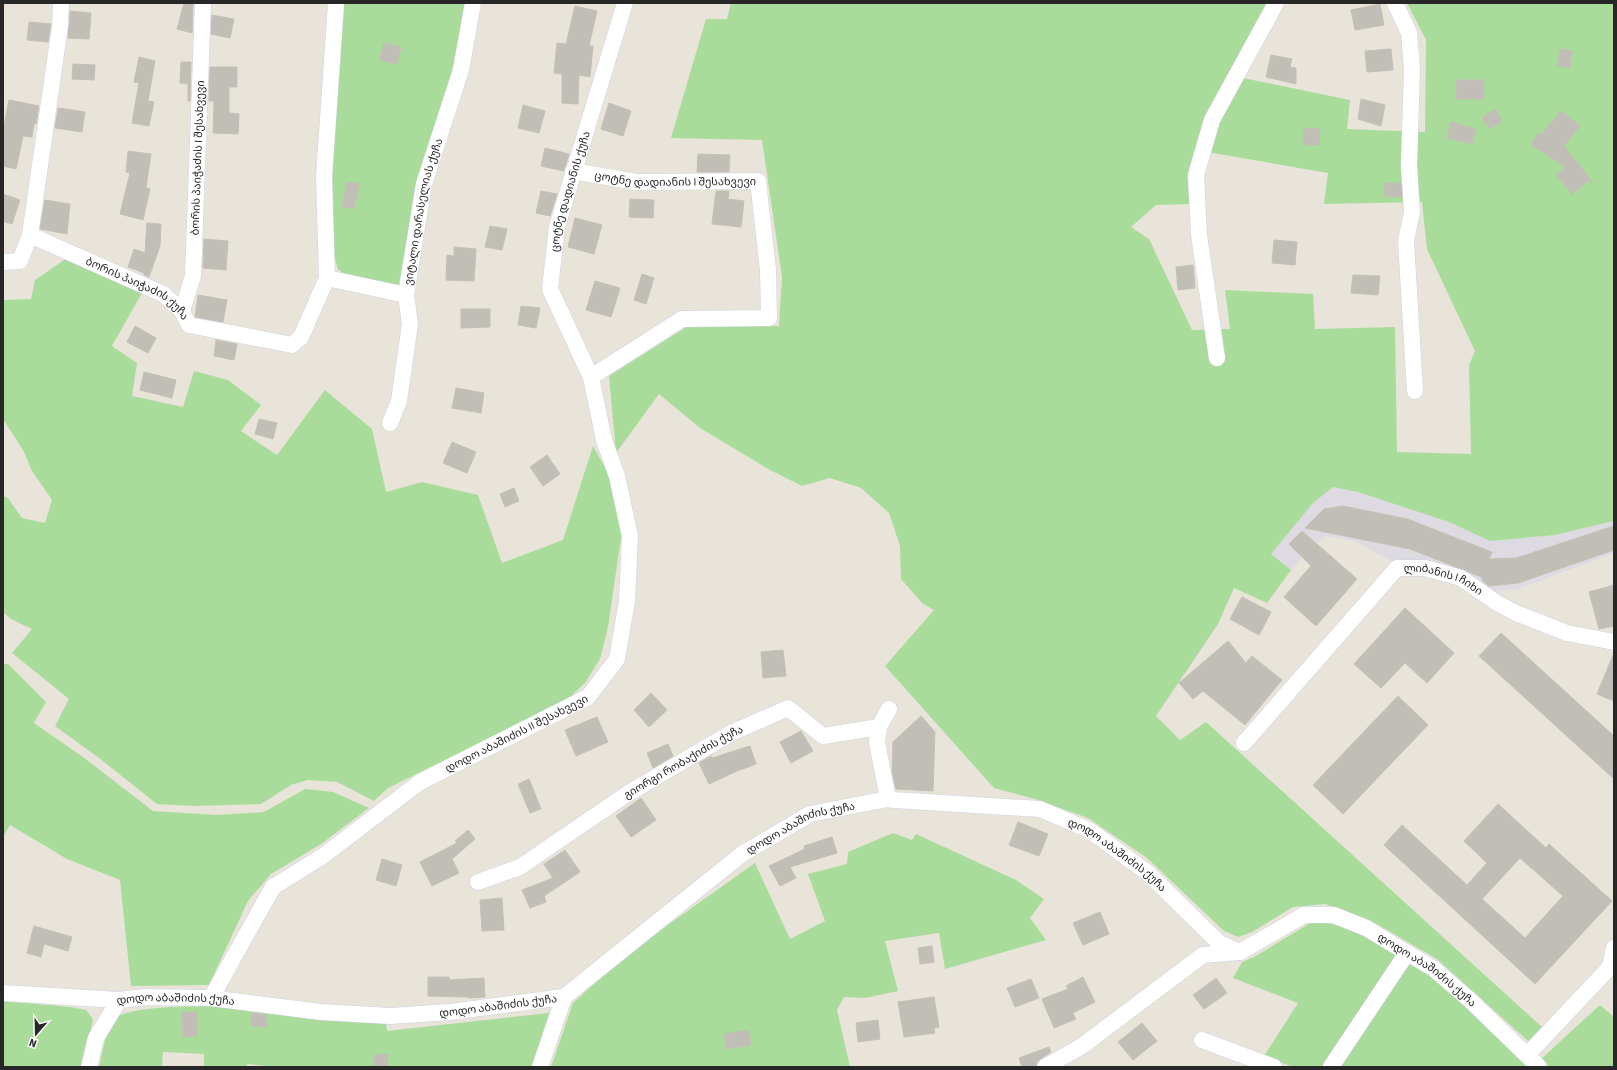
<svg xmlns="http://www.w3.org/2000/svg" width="1617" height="1070" viewBox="0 0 1617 1070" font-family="'Source Sans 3','Noto Sans Georgian',sans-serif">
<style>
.industrial{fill:#dddae2}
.green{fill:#a9dc9a;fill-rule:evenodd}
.building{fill:#c1beb7;stroke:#c4c0b4;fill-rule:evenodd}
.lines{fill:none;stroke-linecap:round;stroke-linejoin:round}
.minor-casing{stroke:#cfd1e0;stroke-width:17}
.minor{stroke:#fff;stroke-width:16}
.labels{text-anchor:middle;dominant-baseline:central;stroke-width:3;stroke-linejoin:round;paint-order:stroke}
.street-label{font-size:11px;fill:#272727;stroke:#fff}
</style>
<rect width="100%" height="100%" fill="#e9e4da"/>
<polygon class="industrial" points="1333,487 1358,492 1449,522 1490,541 1555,535 1614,521 1614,553 1518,589 1487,592 1399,565 1354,541 1326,536 1309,550 1291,570 1271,554 1313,503"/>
<g class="green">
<polygon points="342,3 466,3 450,80 417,182 399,285 346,276 338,269 333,253 330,173"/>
<path d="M 731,3 L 1268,3 L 1229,75 L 1350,100 L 1347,129 L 1425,132 L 1426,40 L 1407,3 L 1614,3 L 1614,521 L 1555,535 L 1490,541 L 1449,522 L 1358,492 L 1333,487 L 1313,503 L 1271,554 L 1291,570 L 1267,603 L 1234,588 L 1218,624 L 1156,716 L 1180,740 L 1206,722 L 1543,1028 L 1528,1041 L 1437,959 L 1370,920 L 1325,904 L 1293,907 L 1252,932 L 1238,937 L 1224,931 L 1147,858 L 1088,818 L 1035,799 L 994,788 L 885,666 L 934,610 L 922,603 L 901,579 L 900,546 L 889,513 L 861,488 L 830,478 L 802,486 L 770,470 L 700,428 L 659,394 L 616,453 L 609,376 L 688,326 L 779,326 L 782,277 L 762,140 L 671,138 L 706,19 L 727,19 ZM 1196,150 L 1328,173 L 1324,204 L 1422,202 L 1427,249 L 1475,351 L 1469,365 L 1471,454 L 1397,452 L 1395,327 L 1315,329 L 1313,294 L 1225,290 L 1230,329 L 1192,330 L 1149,239 L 1131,227 L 1156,205 L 1191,204 Z"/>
<polygon points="67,258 142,293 112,346 137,363 132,396 183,407 194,371 228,380 261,405 241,431 277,455 325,390 372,429 386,492 422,482 478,495 502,563 563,540 593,446 612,480 622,531 608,627 600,659 585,683 569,698 388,788 374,801 337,782 308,780 291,785 261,804 193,806 157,804 99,758 55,726 69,699 12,653 32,629 11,619 3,612 3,496 8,498 22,518 45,523 52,500 32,471 23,450 3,419 3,300 31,299 35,280"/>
<polygon points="3,664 8,664 46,702 34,723 83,757 153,811 216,815 264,812 305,789 333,792 369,808 321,844 271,874 248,901 209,985 131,986 120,880 67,859 10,825 3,837"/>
<polygon points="893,833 912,840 916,834 1016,880 1044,899 1030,918 1046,940 945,969 939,933 885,941 898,991 865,998 844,997 837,1010 850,1067 551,1067 573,1003 630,952 755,863 790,939 825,921 808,874 847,864 848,852"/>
<polygon points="1312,922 1329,923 1357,932 1397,955 1443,984 1527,1067 1293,1067 1264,1056 1298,1003 1233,978 1242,962 1254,957"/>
<polygon points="3,1001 70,1007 86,1010 93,1019 82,1067 3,1067"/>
<polygon points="1600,1005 1614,1017 1614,1067 1549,1067 1541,1059"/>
<path d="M 205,1006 L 386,1024 L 387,1031 L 549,1013 L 532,1067 L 278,1067 L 247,1064 L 247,1067 L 204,1067 L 204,1054 L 163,1052 L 162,1067 L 99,1067 L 107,1031 L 117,1016 C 145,1006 175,1007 205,1006 Z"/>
</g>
<g class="building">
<polygon points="184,3 193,3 192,33 177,29"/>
<polygon points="1380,4 1384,25 1355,30 1351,10"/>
<polygon points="575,6 597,11 589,46 593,46 590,77 579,75 578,104 562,103 562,74 554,73 557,43 566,44"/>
<polygon points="70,11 91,13 89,39 68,38"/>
<polygon points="212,15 234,19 230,38 211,34"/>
<polygon points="29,22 51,24 48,42 27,40"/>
<polygon points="384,43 401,47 397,64 379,60"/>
<polygon points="1391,49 1393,70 1367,72 1365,51"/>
<polygon points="1560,49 1572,50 1570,68 1558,66"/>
<polygon points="1271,55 1292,59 1290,67 1296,68 1296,84 1266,77"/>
<polygon points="139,57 155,61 148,101 154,102 149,126 132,123 139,83 134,82"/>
<polygon points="181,62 191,62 190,101 188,101 188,84 180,83"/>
<polygon points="73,64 95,65 94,80 72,79"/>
<polygon points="210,67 237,67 237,87 229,87 229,113 239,114 238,134 213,133 214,101 209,101"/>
<rect x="1456" y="80" width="28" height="19"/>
<polygon points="1361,99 1385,105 1381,126 1358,119"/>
<polygon points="9,100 39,106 36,124 34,124 32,137 23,136 16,169 3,166 3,131"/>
<polygon points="609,103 631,111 623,136 601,129"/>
<polygon points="523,105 545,111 539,133 518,128"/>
<polygon points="59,108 85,112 82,132 55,128 58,109"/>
<polygon points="1495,109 1502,121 1490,129 1482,118"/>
<polygon points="1561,111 1580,126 1564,146 1592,181 1591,183 1588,181 1572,194 1556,175 1566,167 1531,145 1538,133 1541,135"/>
<polygon points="1451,122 1476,129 1472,144 1447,138"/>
<polygon points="1304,128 1320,129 1319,145 1303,144"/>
<polygon points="545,148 569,154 564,171 541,166"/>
<polygon points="128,151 151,154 146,188 150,189 143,220 120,214 130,173 126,172"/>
<polygon points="698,154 730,155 729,172 697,172"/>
<polygon points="347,182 359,184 354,209 342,207"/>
<polygon points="1385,183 1401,184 1402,197 1384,196"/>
<polygon points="541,191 557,194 550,216 536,213"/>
<polygon points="716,191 729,191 728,199 744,201 741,227 712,224"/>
<polygon points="3,194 20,200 12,224 3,221"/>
<polygon points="630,199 654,200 653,218 629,217"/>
<polygon points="45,200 70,204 67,234 40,229"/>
<polygon points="575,218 602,225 594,254 568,247"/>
<polygon points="147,223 161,224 160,246 149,277 144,275 144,273 128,267 134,249 145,253"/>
<polygon points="490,226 507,229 502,250 485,247"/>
<polygon points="204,239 228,241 226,270 203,268"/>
<polygon points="1274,240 1297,242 1295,265 1272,263"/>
<polygon points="454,247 476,249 474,281 446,280 447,255 454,256"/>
<polygon points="1193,265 1195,288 1178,290 1176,267"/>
<polygon points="642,274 654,278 646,304 634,300"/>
<polygon points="1353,275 1380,276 1378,295 1351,293"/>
<polygon points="595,281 620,288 611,317 586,310"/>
<polygon points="198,295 227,300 223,322 195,317"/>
<polygon points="521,306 540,308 536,328 518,325"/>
<polygon points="461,309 490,309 490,327 461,328"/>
<polygon points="135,326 156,338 148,353 127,342"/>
<polygon points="216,340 237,344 234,360 214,356"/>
<polygon points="144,372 176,380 172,398 140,390"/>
<polygon points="456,388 484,393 481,413 452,408"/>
<polygon points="259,419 277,423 273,439 255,434"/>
<polygon points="452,442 476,452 467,473 443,463"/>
<polygon points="547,455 560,474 543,486 530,467"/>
<polygon points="514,488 519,501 505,507 500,494"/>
<polygon points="1343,506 1407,519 1492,552 1489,559 1516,558 1614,526 1614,550 1518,583 1489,586 1483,581 1482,577 1410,549 1305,528 1324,509"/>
<polygon points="1302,531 1357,579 1316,626 1284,597 1311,566 1289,544"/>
<polygon points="1614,585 1614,626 1599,629 1589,592"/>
<polygon points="1242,597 1271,612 1259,635 1230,619"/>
<polygon points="1405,608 1454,653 1427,683 1405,663 1381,688 1354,664"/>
<polygon points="1501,633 1614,736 1614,779 1479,656"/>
<polygon points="1228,641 1246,663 1252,656 1282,680 1245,725 1203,691 1193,699 1179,683"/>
<polygon points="783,650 786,676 763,678 761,652"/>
<polygon points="1614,653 1614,701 1597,694"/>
<polygon points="651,693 667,710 649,727 634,710"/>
<polygon points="1398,696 1428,725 1343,814 1313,785"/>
<polygon points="921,716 935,732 933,791 896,789 892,772 893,742"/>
<polygon points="597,717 608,742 576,756 565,730"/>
<polygon points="801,731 813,751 791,763 780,742"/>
<polygon points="668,744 673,756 653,768 647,753"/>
<polygon points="750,746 756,764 737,771 709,784 699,763 711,756 712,758"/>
<polygon points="529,779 541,809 530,813 518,784"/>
<polygon points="641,798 656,820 631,837 616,816"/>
<path d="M 1498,804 L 1546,848 L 1549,844 L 1612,901 L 1535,984 L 1384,845 L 1402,825 L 1467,885 L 1487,863 L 1464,841 ZM 1520,858 L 1563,896 L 1525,938 L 1482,899 Z"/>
<polygon points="1018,822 1048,834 1039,856 1009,845"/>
<polygon points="468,830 475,839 452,859 459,873 432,886 420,862 457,843 455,841"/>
<polygon points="832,837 837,853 790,867 796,878 780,886 769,866 805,849 804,846"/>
<polygon points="565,850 580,872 544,896 546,902 530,908 522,890 553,878 544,864"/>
<polygon points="382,859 402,865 396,886 376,880"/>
<polygon points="502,898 504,930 482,931 480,900"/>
<polygon points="1100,912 1109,934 1083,945 1073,923"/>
<polygon points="34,926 72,937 68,951 44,944 41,957 27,953"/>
<polygon points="932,946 934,962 920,964 918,948"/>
<polygon points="428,977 449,977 449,980 484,978 485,997 468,998 468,997 428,996"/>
<polygon points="1083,977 1095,1002 1073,1013 1076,1019 1054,1028 1042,999 1068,989 1066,986"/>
<polygon points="1216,978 1227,993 1204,1009 1193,995"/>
<polygon points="1031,979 1039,998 1015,1007 1007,988"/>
<polygon points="934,997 939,1027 934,1028 935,1033 904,1037 898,1002"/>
<polygon points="182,1012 197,1012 197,1036 183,1037"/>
<polygon points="251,1013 267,1015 266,1027 251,1026"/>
<polygon points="878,1020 880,1039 858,1042 856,1023"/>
<polygon points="1142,1023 1157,1041 1133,1060 1118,1042"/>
<polygon points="749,1030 751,1045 726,1049 724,1034"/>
<polygon points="1049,1047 1051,1052 1040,1059 1037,1063 1036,1067 1022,1067 1019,1058"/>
<polygon points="375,1054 388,1055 387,1067 374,1067"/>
</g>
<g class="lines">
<defs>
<g id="minor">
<path id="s1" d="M 61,3 L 60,26 L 30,235 L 163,294 L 182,311 L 189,325 L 292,345 L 301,337 L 327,278 L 324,177 L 336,3"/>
<polyline points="1395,3 1409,33 1412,70 1409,166 1412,212 1406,241 1415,391"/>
<path id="s2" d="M 573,171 L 636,182 L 758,181 L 768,270 L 769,318 L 682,319 L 591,377"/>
<polyline points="3,262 20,261 30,235"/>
<polyline points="327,278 406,295"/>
<path id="s3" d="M 182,311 L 193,276 L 203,3"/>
<polyline points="1217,358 1199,235 1196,175 1212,120 1276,3"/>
<path id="s4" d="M 390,423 L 399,401 L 410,324 L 406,295 L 424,184 L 461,70 L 473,3"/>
<polyline points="879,727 877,742 888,799"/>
<path id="s5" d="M 1244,743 L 1397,568 L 1425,568 L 1461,578 L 1497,603 L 1516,613 L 1567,633 L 1614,642"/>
<path id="s6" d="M 478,882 L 520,867 L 627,794 L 731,733 L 788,708 L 823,736 L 879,727 L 889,709"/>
<path id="s7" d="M 3,993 L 119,1000 L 145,997 L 211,998 L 321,1012 L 390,1016 L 450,1012 L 564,997 L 742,854 L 810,814 L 888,799 L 894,800 L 1040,809 L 1089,830 L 1148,873 L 1219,943 L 1240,952 L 1304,915 L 1334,915 L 1366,928 L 1434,969 L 1470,1000 L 1539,1067"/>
<path id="s8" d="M 211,998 L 273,887 L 323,856 L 420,782 L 588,697 L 617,659 L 627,601 L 630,536 L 617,476 L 604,440 L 591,377 L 550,289 L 557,227 L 625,3"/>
<polyline points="1202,1040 1274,1067"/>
<polyline points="1527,1055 1610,967 1614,948"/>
<polyline points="89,1067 96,1038 119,1000"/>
<polyline points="540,1067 564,997"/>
<polyline points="1045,1067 1082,1046 1203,955 1239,952"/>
<polyline points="1331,1067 1407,953"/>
</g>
</defs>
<use href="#minor" class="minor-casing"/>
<use href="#minor" class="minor"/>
</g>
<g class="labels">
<g class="street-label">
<text stroke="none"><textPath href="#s3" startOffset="155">ბორის პაიჭაძის I შესახვევი</textPath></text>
<text stroke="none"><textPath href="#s2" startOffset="103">ცოტნე დადიანის I შესახვევი</textPath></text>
<text stroke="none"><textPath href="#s8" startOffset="1029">ცოტნე დადიანის ქუჩა</textPath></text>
<text stroke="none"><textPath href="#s4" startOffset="216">ვიტალი დარასელიას ქუჩა</textPath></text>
<text stroke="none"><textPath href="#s1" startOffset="355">ბორის პაიჭაძის ქუჩა</textPath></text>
<text stroke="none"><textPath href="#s5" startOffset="281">ლიბანის I ჩიხი</textPath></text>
<text stroke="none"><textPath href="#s8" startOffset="416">დოდო აბაშიძის II შესახვევი</textPath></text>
<text stroke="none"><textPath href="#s6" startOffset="239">გიორგი რობაქიძის ქუჩა</textPath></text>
<text stroke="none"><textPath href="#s7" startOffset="857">დოდო აბაშიძის ქუჩა</textPath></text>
<text stroke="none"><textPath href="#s7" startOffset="1193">დოდო აბაშიძის ქუჩა</textPath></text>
<text stroke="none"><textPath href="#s7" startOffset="1564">დოდო აბაშიძის ქუჩა</textPath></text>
<text stroke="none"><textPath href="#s7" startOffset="173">დოდო აბაშიძის ქუჩა</textPath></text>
<text stroke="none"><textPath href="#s7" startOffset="497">დოდო აბაშიძის ქუჩა</textPath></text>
</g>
</g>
<rect width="1617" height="1070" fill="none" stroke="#272727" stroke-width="8"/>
<g transform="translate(36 1034) rotate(200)" stroke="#ffffff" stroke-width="3" paint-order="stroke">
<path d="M0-3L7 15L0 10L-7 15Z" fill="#272727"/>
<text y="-6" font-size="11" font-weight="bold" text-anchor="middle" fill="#272727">N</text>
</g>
</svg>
